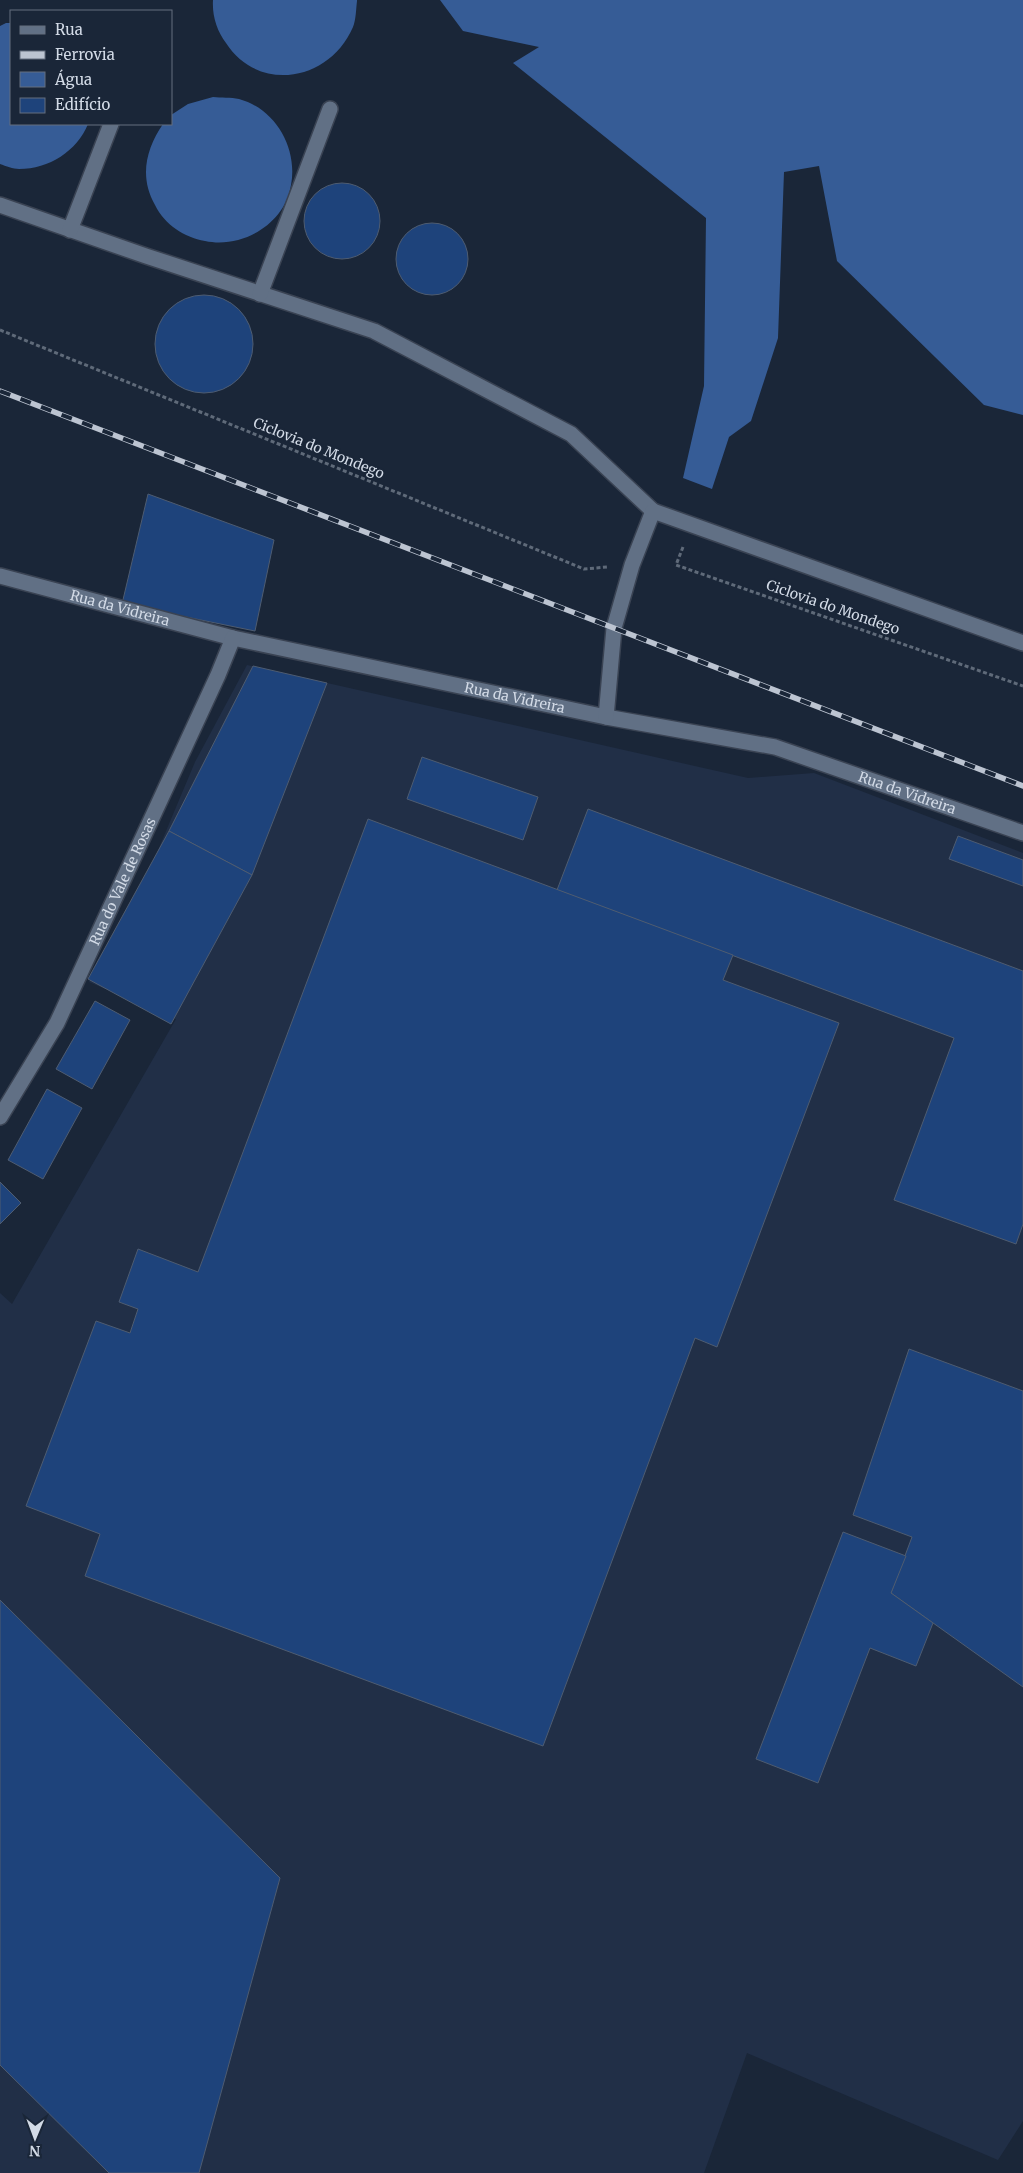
<svg xmlns="http://www.w3.org/2000/svg" width="1023" height="2173" viewBox="0 0 1023 2173" font-family="Merriweather,serif">
<style>
.built{fill:#212f47}
.water{fill:#365c96}
.building{fill:#1e437b;stroke:#4e5c71}
.lines{fill:none;stroke-linecap:round;stroke-linejoin:round}
.minor-casing{stroke:#3a4353;stroke-width:18}
.path{stroke:#5f6a79;stroke-width:3;stroke-dasharray:4 2.5;stroke-linecap:butt}
.minor{stroke:#617085;stroke-width:15}
.rail-casing{stroke:#bcc4d1;stroke-width:5.5}
.rail{stroke:#1a2638;stroke-width:4;stroke-dasharray:11;stroke-linecap:butt}
.labels{text-anchor:middle;dominant-baseline:central;stroke-width:4;stroke-linejoin:round;paint-order:stroke}
.street-label{font-size:14px;fill:#d2dae6;stroke:#1a2638}
</style>
<rect width="100%" height="100%" fill="#1a2638"/>
<polygon class="built" points="247,665 748,778 814,773 1023,853 1023,2121 998,2160 747,2053 704,2173 0,2173 0,1293 12,1304 176,1019 89,982 153,862 195,762"/>
<g class="water">
<path d="M 213,0 L 357,0 L 357,1 C 356,9 356,20 353,27 C 330,81 259,94 226,43 C 217,31 212,16 213,0 Z"/>
<polygon points="440,0 1023,0 1023,415 984,405 837,261 819,166 784,172 778,338 751,421 729,437 712,489 683,478 704,386 706,218 513,63 539,47 463,31"/>
<path d="M 6,23 L 11,23 L 11,124 L 88,124 C 77,151 49,169 19,169 C 13,169 6,166 0,164 L 0,26 Z"/>
<path d="M 213,97 C 221,98 231,97 239,99 C 276,109 298,149 291,185 C 285,224 242,249 205,241 C 184,237 165,225 155,205 C 139,177 146,149 163,124 L 171,124 L 171,115 L 188,104 Z"/>
</g>
<g class="building">
<circle cx="342" cy="221" r="38"/>
<circle cx="432" cy="259" r="36"/>
<circle cx="204" cy="344" r="49"/>
<polygon points="148,494 274,540 255,631 122,604"/>
<polygon points="253,666 327,683 252,875 169,831"/>
<polygon points="422,757 538,797 523,840 407,799"/>
<polygon points="588,809 1023,971 1023,1224 1016,1244 894,1200 954,1038 557,890"/>
<polygon points="368,819 733,955 723,980 839,1023 717,1347 695,1338 543,1746 85,1576 100,1534 26,1506 96,1321 130,1333 138,1309 119,1302 138,1249 198,1272"/>
<polygon points="169,831 252,875 171,1024 88,979"/>
<polygon points="958,836 1023,860 1023,886 949,859"/>
<polygon points="95,1001 130,1020 92,1089 56,1069"/>
<polygon points="47,1089 82,1108 43,1179 8,1160"/>
<polygon points="0,1182 21,1203 0,1224"/>
<polygon points="909,1349 1023,1391 1023,1687 891,1593 912,1537 853,1515"/>
<polygon points="843,1532 906,1556 891,1593 933,1623 916,1666 870,1648 818,1783 756,1759"/>
<polygon points="0,1600 280,1878 199,2173 109,2173 0,2065"/>
</g>
<g class="lines">
<defs>
<g id="minor">
<polyline points="0,205 146,256 374,331 571,434 653,511"/>
<polyline points="70,230 111,124"/>
<polyline points="260,294 330,109"/>
<path id="s1" d="M 0,576 L 233,638 L 606,717 L 775,747 L 1023,833"/>
<polyline points="606,717 614,628 632,565 653,511 1023,643"/>
<path id="s2" d="M 0,1117 L 57,1023 L 218,675 L 233,638"/>
</g>
</defs>
<use href="#minor" class="minor-casing"/>
<g class="path">
<polyline points="0,330 584,569 607,567"/>
<polyline points="683,547 676,565 1023,686"/>
</g>
<use href="#minor" class="minor"/>
<defs>
<polyline id="rail" points="0,391 1023,786"/>
</defs>
<use href="#rail" class="rail-casing"/>
<use href="#rail" class="rail"/>
</g>
<g class="labels">
<g class="street-label">
<text transform="translate(319 448) rotate(22)">Ciclovia do Mondego</text>
<text transform="translate(833 607) rotate(19)">Ciclovia do Mondego</text>
<text stroke="none"><textPath href="#s1" startOffset="124">Rua da Vidreira</textPath></text>
<text stroke="none"><textPath href="#s1" startOffset="529">Rua da Vidreira</textPath></text>
<text stroke="none"><textPath href="#s1" startOffset="934">Rua da Vidreira</textPath></text>
<text stroke="none"><textPath href="#s2" startOffset="266">Rua do Vale de Rosas</textPath></text>
</g>
</g>
<rect x="10" y="10" width="162" height="115" fill="#1a2638" stroke="#646e7e"/>
<rect x="20" y="26" width="25" height="8" fill="#617085" stroke="#646e7e"/>
<text x="55" y="35" font-size="15" fill="#d2dae6">Rua</text>
<rect x="20" y="51" width="25" height="8" fill="#bcc4d1" stroke="#646e7e"/>
<text x="55" y="60" font-size="15" fill="#d2dae6">Ferrovia</text>
<rect x="20" y="72" width="25" height="15" fill="#365c96" stroke="#646e7e"/>
<text x="55" y="85" font-size="15" fill="#d2dae6">Água</text>
<rect x="20" y="98" width="25" height="15" fill="#1e437b" stroke="#646e7e"/>
<text x="55" y="110" font-size="15" fill="#d2dae6">Edifício</text>
<g transform="translate(35 2138) rotate(181)" stroke="#1a2638" stroke-width="4" paint-order="stroke">
<path d="M0-4L9 19L0 12L-9 19Z" fill="#d2dae6"/>
<text y="-8" font-size="14" font-weight="bold" text-anchor="middle" fill="#d2dae6">N</text>
</g>
</svg>
